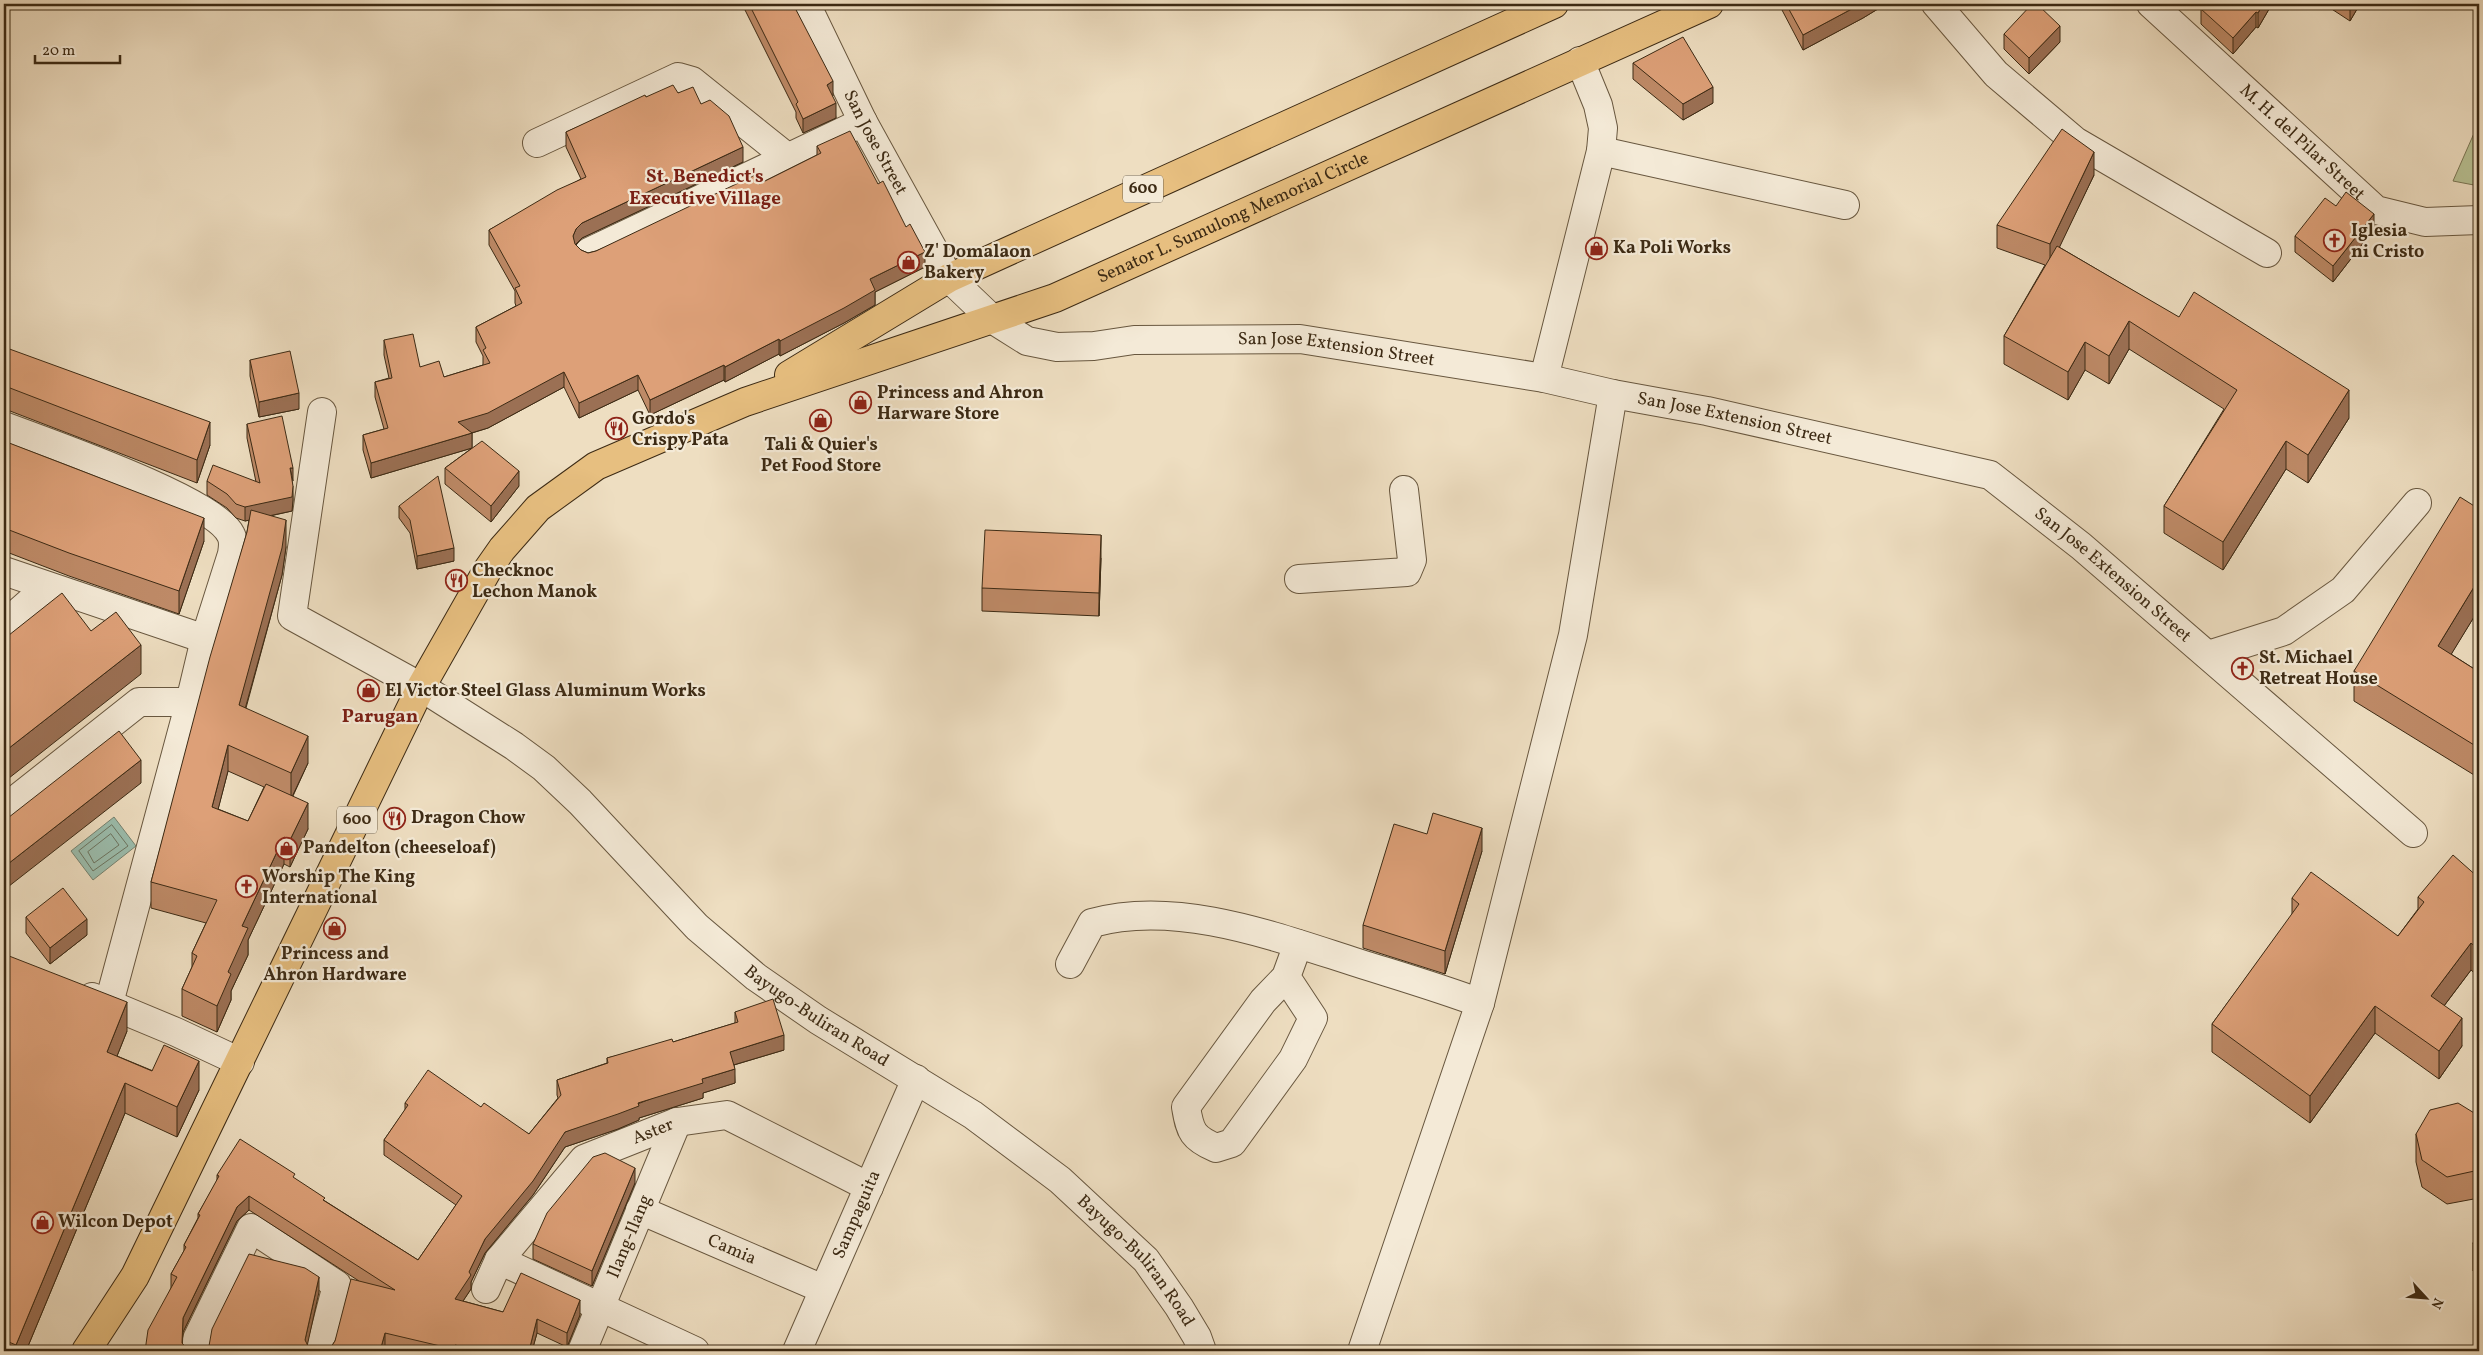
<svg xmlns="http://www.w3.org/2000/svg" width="2483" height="1355" viewBox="0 0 2483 1355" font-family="Vollkorn,serif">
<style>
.green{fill:#b8c193;stroke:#7a7654}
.water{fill:#9bbdad;stroke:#758270}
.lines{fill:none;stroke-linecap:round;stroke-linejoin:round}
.shore{stroke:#6c7460;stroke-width:1}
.minor-casing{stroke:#68573f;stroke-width:30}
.major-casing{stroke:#3c2a14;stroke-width:30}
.minor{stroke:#f4ead7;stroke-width:28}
.major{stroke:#e7bf80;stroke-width:28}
.wall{fill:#be8a67;stroke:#3c2a14;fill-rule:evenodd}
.shaded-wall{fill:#9b7054;stroke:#3c2a14}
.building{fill:#dda078;stroke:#3c2a14}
.labels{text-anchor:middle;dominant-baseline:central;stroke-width:4.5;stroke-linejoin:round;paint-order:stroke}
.shield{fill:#f4ead7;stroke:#73644e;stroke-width:1}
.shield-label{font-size:16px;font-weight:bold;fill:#3c2a14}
.street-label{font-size:18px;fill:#3c2a14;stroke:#f4ead7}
.poi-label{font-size:18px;font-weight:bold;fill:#3c2a14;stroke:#f4ead7;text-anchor:start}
.neighbourhood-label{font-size:19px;font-weight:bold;fill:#7a1f14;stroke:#f4ead7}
</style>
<rect width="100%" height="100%" fill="#eedec1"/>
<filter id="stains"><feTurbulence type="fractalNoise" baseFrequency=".004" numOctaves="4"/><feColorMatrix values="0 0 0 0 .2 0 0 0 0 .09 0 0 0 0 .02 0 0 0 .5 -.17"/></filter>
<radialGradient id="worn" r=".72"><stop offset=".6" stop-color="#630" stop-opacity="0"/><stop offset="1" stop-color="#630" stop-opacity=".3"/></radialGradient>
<polygon class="green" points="2479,122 2479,186 2453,181"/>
<polygon class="water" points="114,817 136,846 93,880 71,851"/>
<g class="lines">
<g class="shore">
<polygon points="112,825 128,846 93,871 79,851"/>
<polygon points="111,834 119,845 94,863 88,852"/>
</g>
<defs>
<g id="minor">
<path id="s1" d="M 806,4 L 863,122 L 949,278 L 992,319 L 1027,341 L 1057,347 L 1094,346 L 1134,340 L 1300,339 L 1544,378 L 1613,394 L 1707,411 L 1990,475 L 2081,546 L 2413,833"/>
<polyline points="1936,4 1996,74 2075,141 2267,253"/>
<path id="s2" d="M 2151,4 L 2376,210 L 2425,222 L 2479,220"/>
<polyline points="537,143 678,77 692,81 788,158"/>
<polyline points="1601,151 1845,205"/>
<polyline points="589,252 863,122"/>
<polyline points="1544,378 1601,151 1603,128 1598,105 1580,61"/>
<path id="s3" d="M 322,412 L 292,616 L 421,687 L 514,746 L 544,768 L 580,802 L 697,927 L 756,977 L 818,1020 L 973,1115 L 1060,1180 L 1146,1260 L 1179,1307 L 1197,1337 L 1202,1351"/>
<path d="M 4,426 C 45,442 215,500 231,535 C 234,541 233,548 232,554 L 205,639 L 190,702 L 109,1003"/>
<polyline points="4,571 205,639"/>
<polyline points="1299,579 1407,572 1412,560 1404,490"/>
<polyline points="4,625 47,587"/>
<polyline points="2208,655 2284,631 2343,590 2417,503"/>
<polyline points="4,809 139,702 190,702"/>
<path d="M 1070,964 L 1092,923 C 1177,899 1276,937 1358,963 C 1399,976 1440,988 1480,1003"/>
<path d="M 1286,977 L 1313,1018 L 1293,1059 L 1232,1143 L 1216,1148 C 1193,1138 1190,1132 1186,1107 L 1263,1001 L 1286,977 L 1298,944"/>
<polyline points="92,997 176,1032 240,1062"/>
<path id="s4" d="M 640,1210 L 823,1289"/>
<polyline points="499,1260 695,1351"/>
<path id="s5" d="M 486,1289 L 499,1260 L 584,1159 L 677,1122 L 727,1115 L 869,1187"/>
<polyline points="196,1351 197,1339 251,1228 337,1285 320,1351"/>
<path id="s6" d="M 582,1351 L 677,1122"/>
<path id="s7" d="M 797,1351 L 916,1079"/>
<polyline points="1362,1351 1480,1003 1573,635 1613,394"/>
</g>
<g id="major">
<polyline points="789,375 949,278 1554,4"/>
<path id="s8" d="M 86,1351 L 135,1276 L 421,687 L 488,569 L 502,549 L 538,508 L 596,466 L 745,402 L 1055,298 L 1709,4"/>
</g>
</defs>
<use href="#minor" class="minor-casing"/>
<use href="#major" class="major-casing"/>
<use href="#minor" class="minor"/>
<use href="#major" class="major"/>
</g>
<g class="wall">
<polygon points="744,4 793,4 833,96 832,96 836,118 803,133 796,118 796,112 744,8"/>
<polygon points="1782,4 1886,4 1863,18 1803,50 1782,10"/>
<polygon points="2272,4 2258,28 2256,27 2233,54 2201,24 2201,9"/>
<polygon points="2274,4 2284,4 2282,8"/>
<polygon points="2324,4 2360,4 2350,21"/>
<polygon points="2004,34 2060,42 2029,74 2004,49"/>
<polygon points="1633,63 1713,103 1683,120 1633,79"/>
<polygon points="678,93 701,104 743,162 582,238 576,245 581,250 588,253 596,251 759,184 817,155 817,146 878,184 925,267 875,292 875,305 844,323 780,356 779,354 725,382 724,380 650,415 638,390 579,418 564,387 488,428 472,433 472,448 519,486 491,522 445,484 445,468 472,448 371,478 363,450 363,435 384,429 375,397 375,382 389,378 384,355 384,340 420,367 444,377 483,365 483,356 476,342 476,327 516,306 515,303 515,291 489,245 489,230 581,179 566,147 566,132 646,97"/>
<polygon points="2094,175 2059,247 2349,418 2308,483 2286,469 2223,570 2164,533 2164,506 2224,409 2129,349 2109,384 2085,370 2068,400 2004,364 2004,336 2045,265 1997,248 1997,225"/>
<polygon points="2336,206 2374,229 2333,282 2295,252 2295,236"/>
<polygon points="4,347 210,445 197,483 10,411 4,411"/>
<polygon points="250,360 299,409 259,417 250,376"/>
<path d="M 247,424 L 292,481 L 293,500 L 292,511 L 270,516 L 286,547 L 282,575 L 246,708 L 308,763 L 293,796 L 308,829 L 290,867 L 284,864 L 248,940 L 248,955 L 231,991 L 231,1000 L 217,1032 L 182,1016 L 182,989 L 192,967 L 192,953 L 206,923 L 151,908 L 151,882 L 247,532 L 249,520 L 245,521 L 236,518 L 227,508 L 207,495 L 207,481 L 256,482 L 247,438 ZM 228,771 L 264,787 L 248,821 L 218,809 Z"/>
<polygon points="4,441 204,541 179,614 69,576 4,551"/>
<polygon points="399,506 454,561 417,569 410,533 399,518"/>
<polygon points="2479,509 2479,613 2477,612 2451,654 2479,672 2479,778 2354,701 2354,671"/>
<polygon points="1101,558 1099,616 982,611 982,588"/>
<polygon points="1482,851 1445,974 1363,948 1363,925"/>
<polygon points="2479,878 2479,977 2471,970 2444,1006 2462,1046 2439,1079 2375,1033 2310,1123 2212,1052 2212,1024 2292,915 2292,898 2398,936 2418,909 2418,897"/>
<polygon points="26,917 87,935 50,964 26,933"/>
<polygon points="4,954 127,1031 117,1056 199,1090 177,1137 125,1113 26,1351 4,1351"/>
<polygon points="735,1012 784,1050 734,1065 735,1083 703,1093 703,1098 639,1118 639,1120 618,1129 565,1147 533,1195 485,1253 471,1282 471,1289 463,1301 503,1312 580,1315 567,1347 537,1333 532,1351 402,1351 385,1347 384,1351 325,1351 331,1347 335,1341 359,1281 249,1210 237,1221 183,1332 182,1344 145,1351 171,1288 171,1274 184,1251 184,1245 198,1218 198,1214 217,1181 217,1175 295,1179 325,1201 418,1260 456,1205 384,1155 384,1140 405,1110 405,1103 481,1107 529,1134 558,1098 557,1095 557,1080 607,1063 607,1058 673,1042 735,1023"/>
<polygon points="2479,1116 2479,1198 2447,1204 2422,1187 2416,1162 2416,1134"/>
<polygon points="635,1183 592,1286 533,1259 533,1244"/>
<polygon points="2479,1216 2479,1272 2473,1271 2473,1244"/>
</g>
<g class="shaded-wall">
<polygon points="1861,4 1886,4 1863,18 1803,50 1803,35"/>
<polygon points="2263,4 2272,4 2258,28 2258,13"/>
<polygon points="2350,4 2360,4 2350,21"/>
<polygon points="2256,12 2256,27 2233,54 2233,38"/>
<polygon points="2060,26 2060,42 2029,74 2029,58"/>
<polygon points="833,81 833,96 827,99 827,85"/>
<polygon points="1713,87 1713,103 1683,120 1683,104"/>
<polygon points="836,103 836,118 803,133 803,119"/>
<polygon points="743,147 743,162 582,238 576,244 573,251 573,236 576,229 582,223"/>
<polygon points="2094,152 2094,175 2050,267 2050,244"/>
<polygon points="2374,214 2374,229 2333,282 2333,266"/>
<polygon points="925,252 925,267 875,292 875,305 844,323 780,356 780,341 870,279"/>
<polygon points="2129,321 2129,349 2109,384 2109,356"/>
<polygon points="779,339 779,354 725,382 725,367"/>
<polygon points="2085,342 2085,370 2068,400 2068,372"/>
<polygon points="724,365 724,380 650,415 650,400"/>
<polygon points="564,372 564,387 488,428 458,437 458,422"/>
<polygon points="638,375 638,390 579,418 579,403"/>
<polygon points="2349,390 2349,418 2308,483 2308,455"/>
<polygon points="299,393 299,409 259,417 259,402"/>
<polygon points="210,422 210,445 197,483 197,460"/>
<polygon points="472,433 472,448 371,478 371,463"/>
<polygon points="2286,441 2286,469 2223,570 2223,542"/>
<polygon points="290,468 293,468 293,481"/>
<polygon points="519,471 519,486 491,522 491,506"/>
<polygon points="293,486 293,500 292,511 245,521 245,507"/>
<polygon points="204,518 204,541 179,614 179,591"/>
<polygon points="286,520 286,547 282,575 239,731 239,705"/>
<polygon points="1101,535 1101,558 1099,616 1099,593"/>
<polygon points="454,548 454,561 417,569 417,556"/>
<polygon points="2477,582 2477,612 2438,676 2438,646"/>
<polygon points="141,645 141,674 4,782 4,752"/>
<polygon points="308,736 308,763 291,799 291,773"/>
<polygon points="228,745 228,771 212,833 212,807"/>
<polygon points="141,760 141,783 4,890 4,867"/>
<polygon points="308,803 308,829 290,867 290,840"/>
<polygon points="1482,828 1482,851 1445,974 1445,951"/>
<polygon points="284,837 284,864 248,940 248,955 231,991 231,1000 217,1032 217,1006 242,926"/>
<polygon points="87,919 87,935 50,964 50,948"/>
<polygon points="2471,943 2471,970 2431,1023 2431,996"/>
<polygon points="127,1002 127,1031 107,1081 107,1052"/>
<polygon points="2375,1006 2375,1033 2310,1123 2310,1096"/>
<polygon points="2462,1018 2462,1046 2439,1079 2439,1051"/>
<polygon points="784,1035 784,1050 730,1066 730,1052"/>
<polygon points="199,1061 199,1090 177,1137 177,1107"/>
<polygon points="735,1069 735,1083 703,1093 703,1098 639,1118 639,1120 618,1129 565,1147 533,1195 485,1253 471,1282 471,1289 455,1313 455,1299 485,1239 565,1132 702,1079"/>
<polygon points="125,1083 125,1113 26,1351 16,1351 16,1345"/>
<polygon points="635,1168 635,1183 592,1286 592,1271"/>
<polygon points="249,1196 249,1210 237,1221 183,1332 182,1351 183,1318 237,1207"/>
<polygon points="319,1277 319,1292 306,1351 305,1340"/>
<polygon points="580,1300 580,1315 567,1347 567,1333"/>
<polygon points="537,1319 537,1333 532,1351 529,1351"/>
<polygon points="385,1333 385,1347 384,1351 380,1351"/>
</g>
<g class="building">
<polygon points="749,4 793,4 833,81 827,85 836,103 803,119 796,104 798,102"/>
<polygon points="1786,4 1861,4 1803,35"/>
<polygon points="2032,4 2037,4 2060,26 2029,58 2004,34"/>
<polygon points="2206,4 2263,4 2258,13 2256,12 2233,38 2201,9"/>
<polygon points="1683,37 1713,87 1683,104 1633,63"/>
<polygon points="673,85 678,93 693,87 701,104 710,100 729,116 743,147 582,223 576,229 573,236 575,244 581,250 588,253 596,251 755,175 759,184 821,153 817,146 850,131 878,184 883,181 906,227 910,224 925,252 870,279 875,290 844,308 780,341 779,339 725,367 724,365 650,400 638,375 579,403 564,372 488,413 458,422 472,433 371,463 363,435 388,428 375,382 392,378 384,340 413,334 420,367 439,361 444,377 490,363 483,350 486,348 476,327 522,303 515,288 520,286 489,230 557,190 586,177 566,132 645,95 646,97"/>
<polygon points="2062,129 2094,152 2050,244 1997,225"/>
<polygon points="2346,192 2374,214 2333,266 2295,236 2325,198 2336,206"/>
<polygon points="2057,246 2179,317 2194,292 2349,390 2308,455 2286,441 2223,542 2164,506 2237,390 2129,321 2109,356 2085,342 2068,372 2004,336"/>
<polygon points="4,347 210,422 197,460 10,388 4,389"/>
<polygon points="290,351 299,393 259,402 250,360"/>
<polygon points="282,416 293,468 290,468 293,486 292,497 245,507 236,504 227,494 207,481 213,465 260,483 247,424"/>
<polygon points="4,441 204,518 179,591 69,553 4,528"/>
<polygon points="482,441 519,471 491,506 445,468"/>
<polygon points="438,476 454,548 417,556 410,520 399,506"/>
<polygon points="2460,497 2479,509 2479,584 2477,582 2438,646 2479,672 2479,748 2354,671"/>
<polygon points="251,510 286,520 282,548 239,705 308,736 291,773 228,745 212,807 248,821 266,784 308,803 290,840 284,837 242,926 248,928 228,972 231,974 217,1006 182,989 197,956 192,953 217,900 151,882 210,657 247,532"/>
<polygon points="985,530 1101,535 1099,593 982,588"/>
<polygon points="62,593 91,631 116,612 141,645 4,752 4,639"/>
<polygon points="119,731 141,760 4,867 4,821"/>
<polygon points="1433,813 1482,828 1445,951 1363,925 1394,824 1427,834"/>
<polygon points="2453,855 2479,878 2479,950 2471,943 2431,996 2462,1018 2439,1051 2375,1006 2310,1096 2212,1024 2299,904 2292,898 2311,872 2398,936 2424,902 2418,897"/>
<polygon points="63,888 87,919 50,948 26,917"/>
<polygon points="4,954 127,1002 107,1052 152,1071 164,1045 199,1061 177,1107 125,1083 16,1345 4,1340"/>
<polygon points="773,999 784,1035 730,1052 735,1069 702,1079 703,1083 638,1103 639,1106 618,1114 565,1132 533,1181 485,1239 469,1272 471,1275 455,1299 503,1312 521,1273 580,1300 567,1333 537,1319 529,1351 482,1351 455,1345 453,1349 385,1333 380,1351 325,1351 331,1347 335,1341 351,1279 395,1290 249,1196 237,1207 183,1318 182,1343 187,1349 192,1351 145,1351 148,1330 177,1277 171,1274 186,1247 184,1245 200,1215 198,1214 219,1176 217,1175 240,1139 295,1174 293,1177 325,1198 323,1200 418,1260 462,1196 384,1140 408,1105 405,1103 428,1070 481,1107 484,1103 529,1134 561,1095 557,1080 608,1063 607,1058 672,1039 673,1042 738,1022 735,1012"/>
<polygon points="2458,1103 2479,1116 2479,1170 2447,1177 2422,1160 2416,1134 2430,1110"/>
<polygon points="605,1153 635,1168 592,1271 533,1244 547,1213 593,1157"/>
<polygon points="2479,1216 2479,1245 2473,1244"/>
<polygon points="249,1254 305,1268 319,1277 305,1340 309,1348 316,1351 200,1351 202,1351 209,1346 212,1329"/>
</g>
<defs>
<symbol id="church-ring" viewBox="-11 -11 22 22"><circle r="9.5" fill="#f4ead7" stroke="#8f2418" stroke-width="1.5"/><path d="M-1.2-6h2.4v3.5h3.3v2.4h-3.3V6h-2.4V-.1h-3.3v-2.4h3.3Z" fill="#8f2418"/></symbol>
<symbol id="shop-ring" viewBox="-11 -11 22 22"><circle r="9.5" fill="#f4ead7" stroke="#8f2418" stroke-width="1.5"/><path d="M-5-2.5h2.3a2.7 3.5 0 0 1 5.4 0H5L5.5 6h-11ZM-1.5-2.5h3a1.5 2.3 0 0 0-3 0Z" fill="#8f2418"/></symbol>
<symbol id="restaurant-ring" viewBox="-11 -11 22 22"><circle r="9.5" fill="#f4ead7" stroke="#8f2418" stroke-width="1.5"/><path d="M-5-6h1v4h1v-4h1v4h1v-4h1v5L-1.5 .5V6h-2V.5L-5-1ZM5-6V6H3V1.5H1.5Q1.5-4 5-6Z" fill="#8f2418"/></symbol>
</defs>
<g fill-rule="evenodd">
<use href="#church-ring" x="2322" y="228" width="25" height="25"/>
<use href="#shop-ring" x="1584" y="236" width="25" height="25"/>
<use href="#shop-ring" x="896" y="250" width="25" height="25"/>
<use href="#shop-ring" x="848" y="390" width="25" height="25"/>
<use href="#shop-ring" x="808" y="408" width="25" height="25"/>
<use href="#restaurant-ring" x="604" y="416" width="25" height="25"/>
<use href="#restaurant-ring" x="444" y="568" width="25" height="25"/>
<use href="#church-ring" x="2230" y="656" width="25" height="25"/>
<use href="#shop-ring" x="356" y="678" width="25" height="25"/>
<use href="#restaurant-ring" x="382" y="806" width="25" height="25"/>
<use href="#shop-ring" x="274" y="836" width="25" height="25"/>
<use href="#church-ring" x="234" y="874" width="25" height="25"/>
<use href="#shop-ring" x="322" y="916" width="25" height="25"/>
<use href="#shop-ring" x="30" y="1210" width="25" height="25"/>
</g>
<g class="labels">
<g class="shield">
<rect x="1123" y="175.5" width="40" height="27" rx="4"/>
<rect x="337" y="806.5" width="40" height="27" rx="4"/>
</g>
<g class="shield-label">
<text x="1143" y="189">600</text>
<text x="357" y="820">600</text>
</g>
<g class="street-label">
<text stroke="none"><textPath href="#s1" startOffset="155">San Jose Street</textPath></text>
<text stroke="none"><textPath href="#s2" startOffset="205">M. H. del Pilar Street</textPath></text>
<text stroke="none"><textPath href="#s8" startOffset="1715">Senator L. Sumulong Memorial Circle</textPath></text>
<text stroke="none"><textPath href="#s1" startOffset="721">San Jose Extension Street</textPath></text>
<text stroke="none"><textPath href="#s1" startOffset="1126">San Jose Extension Street</textPath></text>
<text stroke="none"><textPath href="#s1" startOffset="1546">San Jose Extension Street</textPath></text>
<text stroke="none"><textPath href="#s3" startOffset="871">Bayugo-Buliran Road</textPath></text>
<text stroke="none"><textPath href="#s5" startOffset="238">Aster</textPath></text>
<text stroke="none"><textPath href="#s7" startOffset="149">Sampaguita</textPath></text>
<text stroke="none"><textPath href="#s6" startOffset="124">Ilang-Ilang</textPath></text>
<text stroke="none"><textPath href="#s4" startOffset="100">Camia</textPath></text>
<text stroke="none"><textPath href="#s3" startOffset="1276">Bayugo-Buliran Road</textPath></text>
</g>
<g class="poi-label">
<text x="2351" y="231">Iglesia<tspan x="2351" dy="21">ni Cristo</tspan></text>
<text x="1613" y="248">Ka Poli Works</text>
<text x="924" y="252">Z' Domalaon<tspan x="924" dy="21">Bakery</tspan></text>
<text x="877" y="393">Princess and Ahron<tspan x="877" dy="21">Harware Store</tspan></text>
<text x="632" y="419">Gordo's<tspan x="632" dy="21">Crispy Pata</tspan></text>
<text x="821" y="445" text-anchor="middle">Tali &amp; Quier's<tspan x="821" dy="21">Pet Food Store</tspan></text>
<text x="472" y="571">Checknoc<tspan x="472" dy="21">Lechon Manok</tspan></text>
<text x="2259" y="658">St. Michael<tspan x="2259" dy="21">Retreat House</tspan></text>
<text x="385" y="691">El Victor Steel Glass Aluminum Works</text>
<text x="411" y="818">Dragon Chow</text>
<text x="303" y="848">Pandelton (cheeseloaf)</text>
<text x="262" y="877">Worship The King<tspan x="262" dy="21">International</tspan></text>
<text x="335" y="954" text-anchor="middle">Princess and<tspan x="335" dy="21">Ahron Hardware</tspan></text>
<text x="58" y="1222">Wilcon Depot</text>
</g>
<g class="neighbourhood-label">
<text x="705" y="177">St. Benedict's<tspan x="705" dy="22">Executive Village</tspan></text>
<text x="380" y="717">Parugan</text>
</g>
</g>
<rect width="2483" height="1355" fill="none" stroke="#eedec1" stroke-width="20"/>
<rect x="5" y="5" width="2473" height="1345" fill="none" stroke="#3c2a14" stroke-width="2.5"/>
<rect x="10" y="10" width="2463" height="1335" fill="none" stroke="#3c2a14"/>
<g transform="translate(2426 1298) rotate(116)" stroke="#f4ead7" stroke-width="4" paint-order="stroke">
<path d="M0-4L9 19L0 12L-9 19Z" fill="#3c2a14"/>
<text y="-8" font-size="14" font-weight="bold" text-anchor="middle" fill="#3c2a14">N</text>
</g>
<path d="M35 55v8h85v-8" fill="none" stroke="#3c2a14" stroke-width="2.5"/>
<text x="42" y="55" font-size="15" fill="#3c2a14" stroke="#f4ead7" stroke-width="4" paint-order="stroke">20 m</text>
<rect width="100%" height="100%" filter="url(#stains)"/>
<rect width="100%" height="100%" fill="url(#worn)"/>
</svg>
